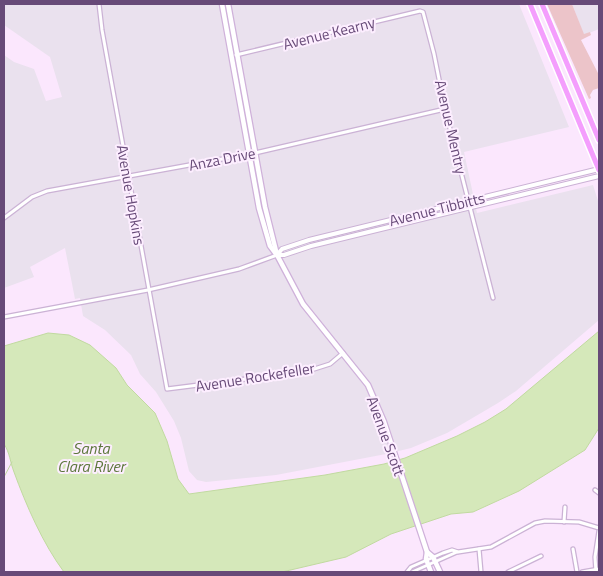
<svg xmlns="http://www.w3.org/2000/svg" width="603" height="576" viewBox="0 0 603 576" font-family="'Titillium Web',sans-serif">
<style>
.industrial{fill:#eae1ee}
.green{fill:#ecc4c9}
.water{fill:#d5e8ba;stroke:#c1daa0}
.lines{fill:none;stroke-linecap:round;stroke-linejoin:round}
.stream{stroke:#c1daa0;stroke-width:1}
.minor-casing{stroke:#cbb2d5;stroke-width:5.5}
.tertiary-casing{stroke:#cbb2d5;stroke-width:6}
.secondary-casing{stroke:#cfb1da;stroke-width:7}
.primary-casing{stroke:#fff;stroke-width:8}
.minor{stroke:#fff;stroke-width:3}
.tertiary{stroke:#fff;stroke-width:4}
.secondary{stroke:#fff;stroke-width:4.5}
.primary{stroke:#f49efd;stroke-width:5}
.labels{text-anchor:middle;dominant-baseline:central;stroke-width:4;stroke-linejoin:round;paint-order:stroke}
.street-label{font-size:15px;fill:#674a78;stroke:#fdeeff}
.water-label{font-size:16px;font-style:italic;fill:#5b763a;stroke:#fdeeff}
</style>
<rect width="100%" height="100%" fill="#fbe7fd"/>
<g class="industrial">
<polygon points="4,4 519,4 569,127 464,152 477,213 593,185 599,204 599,320 516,391 498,403 447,433 411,448 386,454 276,475 206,482 197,480 189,471 181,438 174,421 156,392 140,374 131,355 105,330 83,316 80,298 75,299 65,248 30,267 34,277 4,288 4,55 14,62 34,69 46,101 62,97 50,57 4,25"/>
<polygon points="572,4 599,4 599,29 584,35"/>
</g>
<polygon class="green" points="547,4 572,4 584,34 590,32 591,35 581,40 599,75 599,88 593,90 590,95 591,98 589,99"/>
<path class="water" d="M 599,331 L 599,428 L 585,450 L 519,491 L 473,512 L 451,514 L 391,534 L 346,557 L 282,572 L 64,572 C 43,544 26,505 14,472 C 10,462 10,453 4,444 L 4,346 L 48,333 L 69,335 L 90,345 L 116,368 L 127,385 L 155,413 L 167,441 L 178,479 L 189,494 L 325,475 L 384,464 L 405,458 L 457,436 L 485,422 L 506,409 Z"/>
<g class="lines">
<polyline class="stream" points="4,477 12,462"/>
<defs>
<g id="minor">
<polyline points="99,4 102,30 167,389 308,371 330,364 343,353"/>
<polyline points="236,55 420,11 423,12 434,54 445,109 493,298"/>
<polyline points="4,218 32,197 47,191 255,153 445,109"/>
<polyline points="4,317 148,290 239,269 277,255"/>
<polyline points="595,490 599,493"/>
<polyline points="564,522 565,507"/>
<polyline points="479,549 481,572"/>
<polyline points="573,549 577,572"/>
<polyline points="407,572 411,567 443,553 452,550 458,552 491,547 535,523 545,521 579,522 599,528"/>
<polyline points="412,572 457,552"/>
<polyline points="508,572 541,556"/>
<polyline points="582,572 599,569"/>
<polyline points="596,572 595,557 599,531"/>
</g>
<g id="tertiary">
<polyline points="277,255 282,249 309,240 599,169"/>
<polyline points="277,255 284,255 311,246 430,217 599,176"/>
</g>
<g id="secondary">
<polyline points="222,4 259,208 270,246 276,254"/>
<polyline points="228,4 265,207 277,255 303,304 368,385 384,422 427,552 426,559 431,572"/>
<polyline points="427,552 433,557 440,572"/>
</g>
<g id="primary">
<polyline points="530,4 599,170"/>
<polyline points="542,4 599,140"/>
</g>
</defs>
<use href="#minor" class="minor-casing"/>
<use href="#tertiary" class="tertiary-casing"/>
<use href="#secondary" class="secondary-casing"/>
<use href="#primary" class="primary-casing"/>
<use href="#minor" class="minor"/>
<use href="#tertiary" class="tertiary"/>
<use href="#secondary" class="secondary"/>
<use href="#primary" class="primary"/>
</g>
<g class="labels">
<g class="street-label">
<text transform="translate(329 33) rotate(-14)">Avenue Kearny</text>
<text transform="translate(451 127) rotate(77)">Avenue Mentry</text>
<text transform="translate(222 159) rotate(-11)">Anza Drive</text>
<text transform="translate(131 195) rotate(80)">Avenue Hopkins</text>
<text transform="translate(437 209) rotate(-14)">Avenue Tibbitts</text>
<text transform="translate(255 377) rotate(-9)">Avenue Rockefeller</text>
<text transform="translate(386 436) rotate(70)">Avenue Scott</text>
</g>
<g class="water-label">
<text x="91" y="448">Santa<tspan x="91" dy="18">Clara River</tspan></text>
</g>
</g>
<rect width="603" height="576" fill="none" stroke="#674a78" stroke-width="10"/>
</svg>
